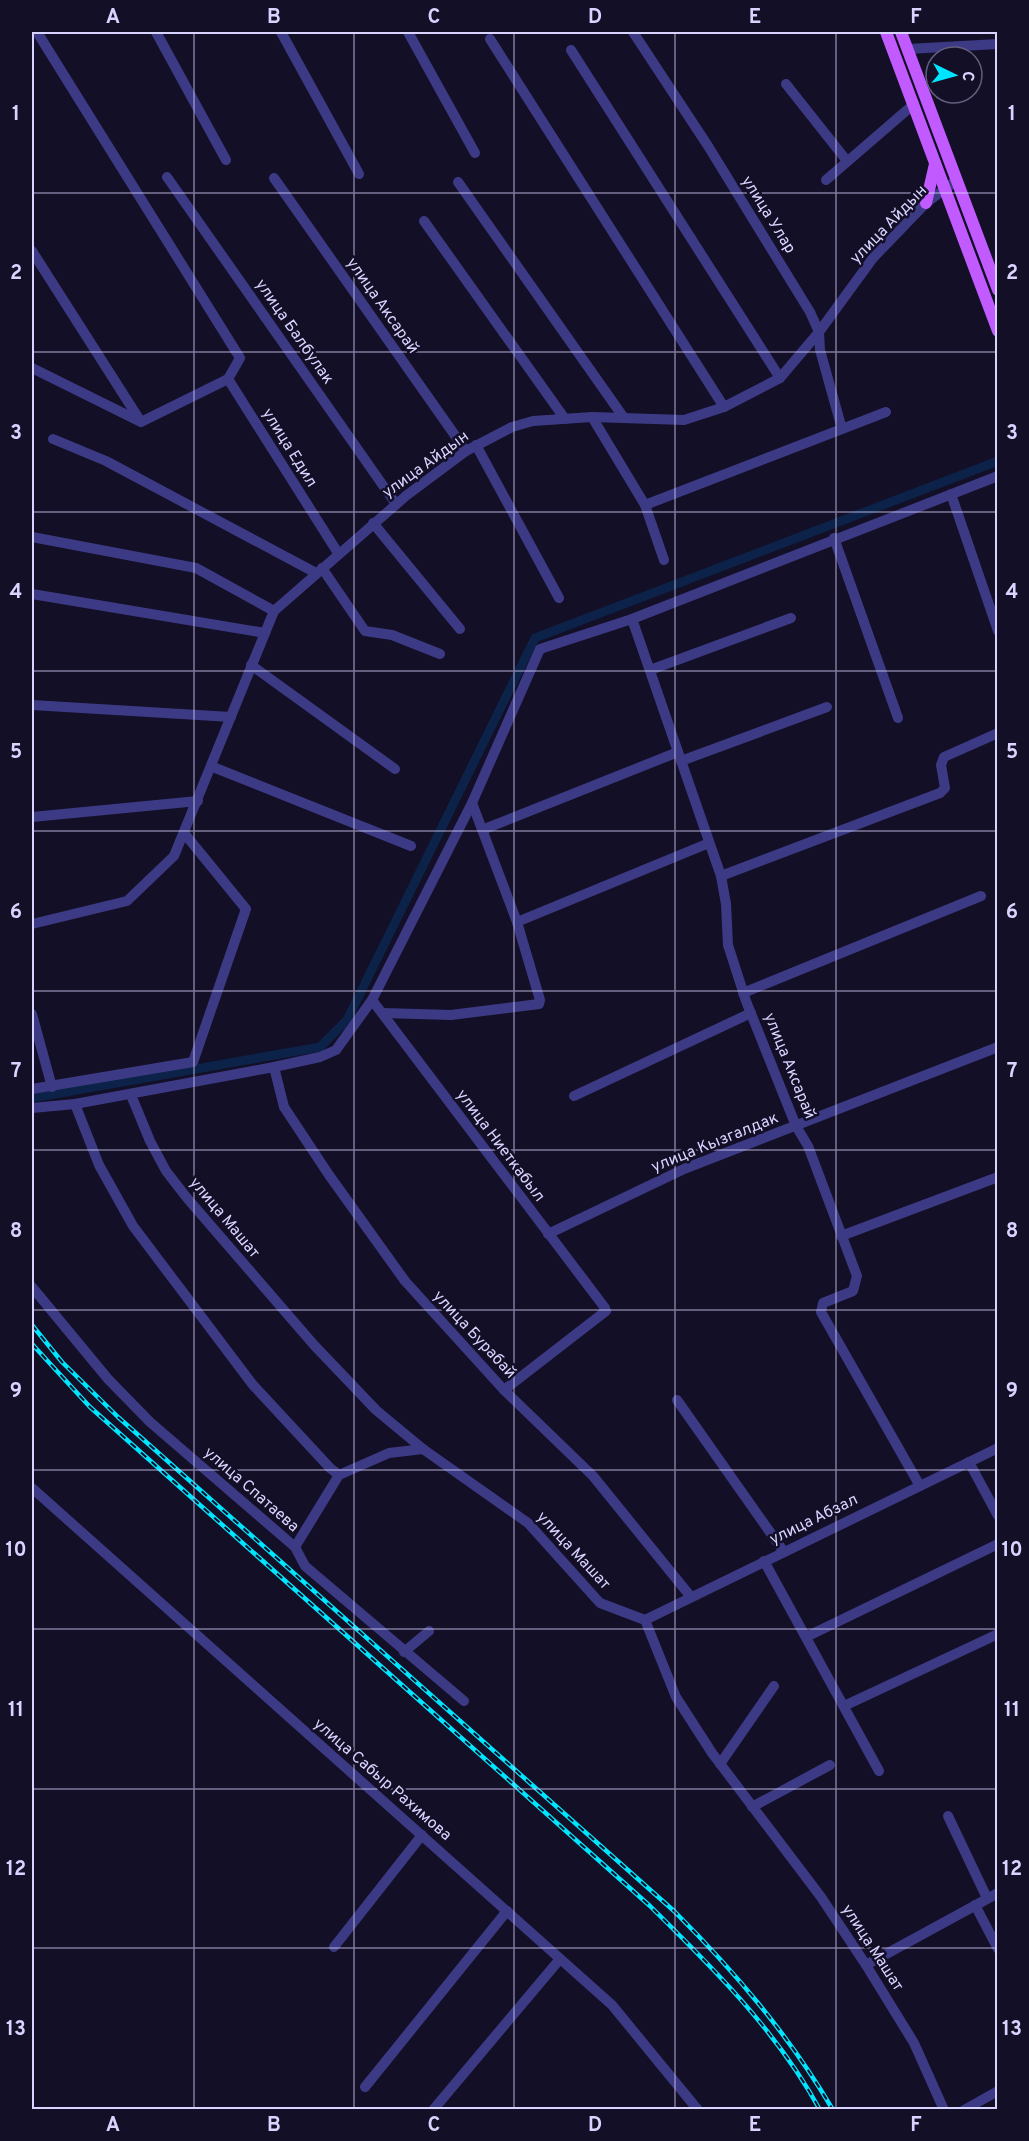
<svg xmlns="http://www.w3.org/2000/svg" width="1029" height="2141" viewBox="0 0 1029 2141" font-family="Overpass,sans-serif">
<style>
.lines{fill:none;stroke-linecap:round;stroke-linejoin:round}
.canal{stroke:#0c2248;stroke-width:9}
.minor{stroke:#3d3a85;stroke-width:10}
.major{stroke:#c25bff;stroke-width:12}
.rail-casing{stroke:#00e5ff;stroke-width:4.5}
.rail{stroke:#130f26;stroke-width:2;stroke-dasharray:7;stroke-linecap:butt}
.grid{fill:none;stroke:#d9d4ff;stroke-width:1.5;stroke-opacity:0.55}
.labels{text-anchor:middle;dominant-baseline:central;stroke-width:5;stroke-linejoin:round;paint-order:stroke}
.street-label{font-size:16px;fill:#d9d4ff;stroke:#130f26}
.neatline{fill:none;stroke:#d9d4ff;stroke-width:2}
.grid-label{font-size:20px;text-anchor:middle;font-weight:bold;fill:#d9d4ff}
</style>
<rect width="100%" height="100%" fill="#130f26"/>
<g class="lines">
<polyline class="canal" points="32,1098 320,1047 347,1020 535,638 998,461"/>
<g class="minor">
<polyline points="37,32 240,358 228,379 338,553"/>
<polyline points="156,32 226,160"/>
<polyline points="281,32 359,174"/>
<polyline points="408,32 475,153"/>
<polyline points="633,32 708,146 810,312 819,332 820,350 842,429"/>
<polyline points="490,39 724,407"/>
<polyline points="908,49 998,44"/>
<polyline points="571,50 780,378"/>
<polyline points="786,84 847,161"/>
<polyline points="167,177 396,504"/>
<polyline points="274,178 466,451"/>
<polyline points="826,180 914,104"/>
<polyline points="458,182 624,418"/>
<polyline points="424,221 565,419"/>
<polyline points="32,251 141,422 228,379"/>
<polyline points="32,368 139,421"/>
<polyline points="592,417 645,505 664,560"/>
<polyline points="53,439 106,461 316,573"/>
<polyline points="476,445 559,598"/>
<polyline points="951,494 998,631"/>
<polyline points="645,505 886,412"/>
<polyline points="373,523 460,629"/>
<polyline points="32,537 196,568 274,611"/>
<polyline points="834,538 898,718"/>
<polyline points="322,568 365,631 392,635 440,654"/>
<polyline points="32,594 265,633"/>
<polyline points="632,619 721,876 726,904 728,945 746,1001 796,1126 808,1146 857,1276 853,1291 823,1303 821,1312 920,1486"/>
<polyline points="251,665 395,769"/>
<polyline points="650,670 791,618"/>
<polyline points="32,705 231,717"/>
<polyline points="681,761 827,707"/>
<polyline points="213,767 411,846"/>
<polyline points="32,817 198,801"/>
<polyline points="482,830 678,752"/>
<polyline points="721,876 940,793 945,788 941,765 944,757 998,733"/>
<polyline points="517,922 709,843"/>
<polyline points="32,924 127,901 174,856 274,611 407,495 466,451 512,427 533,421 592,417 684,420 724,407 780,378 819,332 873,258 926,203 957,180"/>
<polyline points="743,993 981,896"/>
<polyline points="372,1000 605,1308 606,1311 504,1390"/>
<polyline points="383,1013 451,1015 539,1004 540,1000 517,922 472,803"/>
<polyline points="32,1014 52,1087"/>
<polyline points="274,1067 284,1107 329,1175 405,1281 504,1390 593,1476 691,1597"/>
<polyline points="32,1089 193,1062 246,909 184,833"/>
<polyline points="131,1095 150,1141 166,1171 187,1198 314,1345 376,1410 423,1449 528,1523 600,1603 645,1620 676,1697 712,1753 821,1897 866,1965 914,2043 944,2110"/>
<polyline points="574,1096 751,1013"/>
<polyline points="75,1104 99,1165 133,1226 253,1385 330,1468 339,1475 389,1453 423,1449"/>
<polyline points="32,1108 75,1104 274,1067 320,1057 336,1050 372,1000 472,803 540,649 632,619 998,476"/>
<polyline points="548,1234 684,1169 998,1047"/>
<polyline points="841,1236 998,1177"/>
<polyline points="32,1287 108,1379 150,1422 295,1547 305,1566 464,1701"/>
<polyline points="677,1400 784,1552"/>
<polyline points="969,1462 998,1516"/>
<polyline points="32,1488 612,2005 698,2110"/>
<polyline points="295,1547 339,1475"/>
<polyline points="764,1561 879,1771"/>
<polyline points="645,1620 998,1448"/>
<polyline points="806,1637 998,1544"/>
<polyline points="404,1652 429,1631"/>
<polyline points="844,1706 998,1634"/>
<polyline points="720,1764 774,1686"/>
<polyline points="752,1807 830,1765"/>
<polyline points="948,1816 987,1898"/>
<polyline points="975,1905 998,1949"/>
<polyline points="334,1947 422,1835"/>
<polyline points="866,1965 998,1893"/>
<polyline points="365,2087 507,1911"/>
<polyline points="433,2110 560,1959"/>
<polyline points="964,2110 998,2091"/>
</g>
<g class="major">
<polyline points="886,32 998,331"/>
<polyline points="901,32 998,290"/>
<polyline points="926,203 935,164"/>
</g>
<defs>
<g id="rail">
<path d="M 32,1325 L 62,1362 L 118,1417 L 674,1911 C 735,1972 789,2035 833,2110"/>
<path d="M 32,1344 L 90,1407 L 650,1906 C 713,1968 777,2031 820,2110"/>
</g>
</defs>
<use href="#rail" class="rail-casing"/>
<use href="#rail" class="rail"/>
</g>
<path class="grid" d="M 194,32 L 194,2110M 354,32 L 354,2110M 514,32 L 514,2110M 675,32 L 675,2110M 836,32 L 836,2110M 32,193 L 998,193M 32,352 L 998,352M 32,512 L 998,512M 32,671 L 998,671M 32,831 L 998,831M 32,991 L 998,991M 32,1150 L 998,1150M 32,1310 L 998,1310M 32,1470 L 998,1470M 32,1629 L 998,1629M 32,1789 L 998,1789M 32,1948 L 998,1948"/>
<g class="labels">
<g class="street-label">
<text transform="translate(768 215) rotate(58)">улица Улар</text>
<text transform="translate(889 225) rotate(-46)">улица Айдын</text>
<text transform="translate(382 306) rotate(55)">улица Аксарай</text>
<text transform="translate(294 332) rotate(55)">улица Балбулак</text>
<text transform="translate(289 448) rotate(58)">улица Едил</text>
<text transform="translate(426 465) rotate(-36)">улица Айдын</text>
<text transform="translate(789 1066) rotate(68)">улица Аксарай</text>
<text transform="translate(715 1143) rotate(-22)">улица Кызгалдак</text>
<text transform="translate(500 1146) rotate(53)">улица Ниеткабыл</text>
<text transform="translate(224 1218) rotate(50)">улица Машат</text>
<text transform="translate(474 1335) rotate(47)">улица Бурабай</text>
<text transform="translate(251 1490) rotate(41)">улица Спатаева</text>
<text transform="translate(814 1520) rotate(-26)">улица Абзал</text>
<text transform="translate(573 1551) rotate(47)">улица Машат</text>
<text transform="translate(382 1780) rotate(41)">улица Сабыр Рахимова</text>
<text transform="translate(872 1948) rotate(57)">улица Машат</text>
</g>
</g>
<rect width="1029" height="2141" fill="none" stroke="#130f26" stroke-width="66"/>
<g transform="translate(954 75) rotate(95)"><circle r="28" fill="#130f26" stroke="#625e7d" stroke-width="1.5"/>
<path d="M0-4.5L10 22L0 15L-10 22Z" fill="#00e5ff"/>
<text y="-9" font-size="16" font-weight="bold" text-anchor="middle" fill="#d9d4ff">С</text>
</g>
<rect x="33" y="33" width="963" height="2075" class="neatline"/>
<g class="grid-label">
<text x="113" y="23">A</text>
<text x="274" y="23">B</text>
<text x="434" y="23">C</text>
<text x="595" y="23">D</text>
<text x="755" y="23">E</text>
<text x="916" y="23">F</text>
<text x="16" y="120">1</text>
<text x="1012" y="120">1</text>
<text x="16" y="279">2</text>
<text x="1012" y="279">2</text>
<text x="16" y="439">3</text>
<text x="1012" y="439">3</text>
<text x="16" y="598">4</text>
<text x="1012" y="598">4</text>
<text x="16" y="758">5</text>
<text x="1012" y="758">5</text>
<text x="16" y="918">6</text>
<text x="1012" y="918">6</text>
<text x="16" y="1077">7</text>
<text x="1012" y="1077">7</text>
<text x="16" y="1237">8</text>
<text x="1012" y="1237">8</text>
<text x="16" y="1397">9</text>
<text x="1012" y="1397">9</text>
<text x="16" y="1556">10</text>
<text x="1012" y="1556">10</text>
<text x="16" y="1716">11</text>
<text x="1012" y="1716">11</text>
<text x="16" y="1875">12</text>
<text x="1012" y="1875">12</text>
<text x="16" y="2035">13</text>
<text x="1012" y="2035">13</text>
<text x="113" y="2131">A</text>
<text x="274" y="2131">B</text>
<text x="434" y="2131">C</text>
<text x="595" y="2131">D</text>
<text x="755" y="2131">E</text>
<text x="916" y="2131">F</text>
</g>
</svg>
